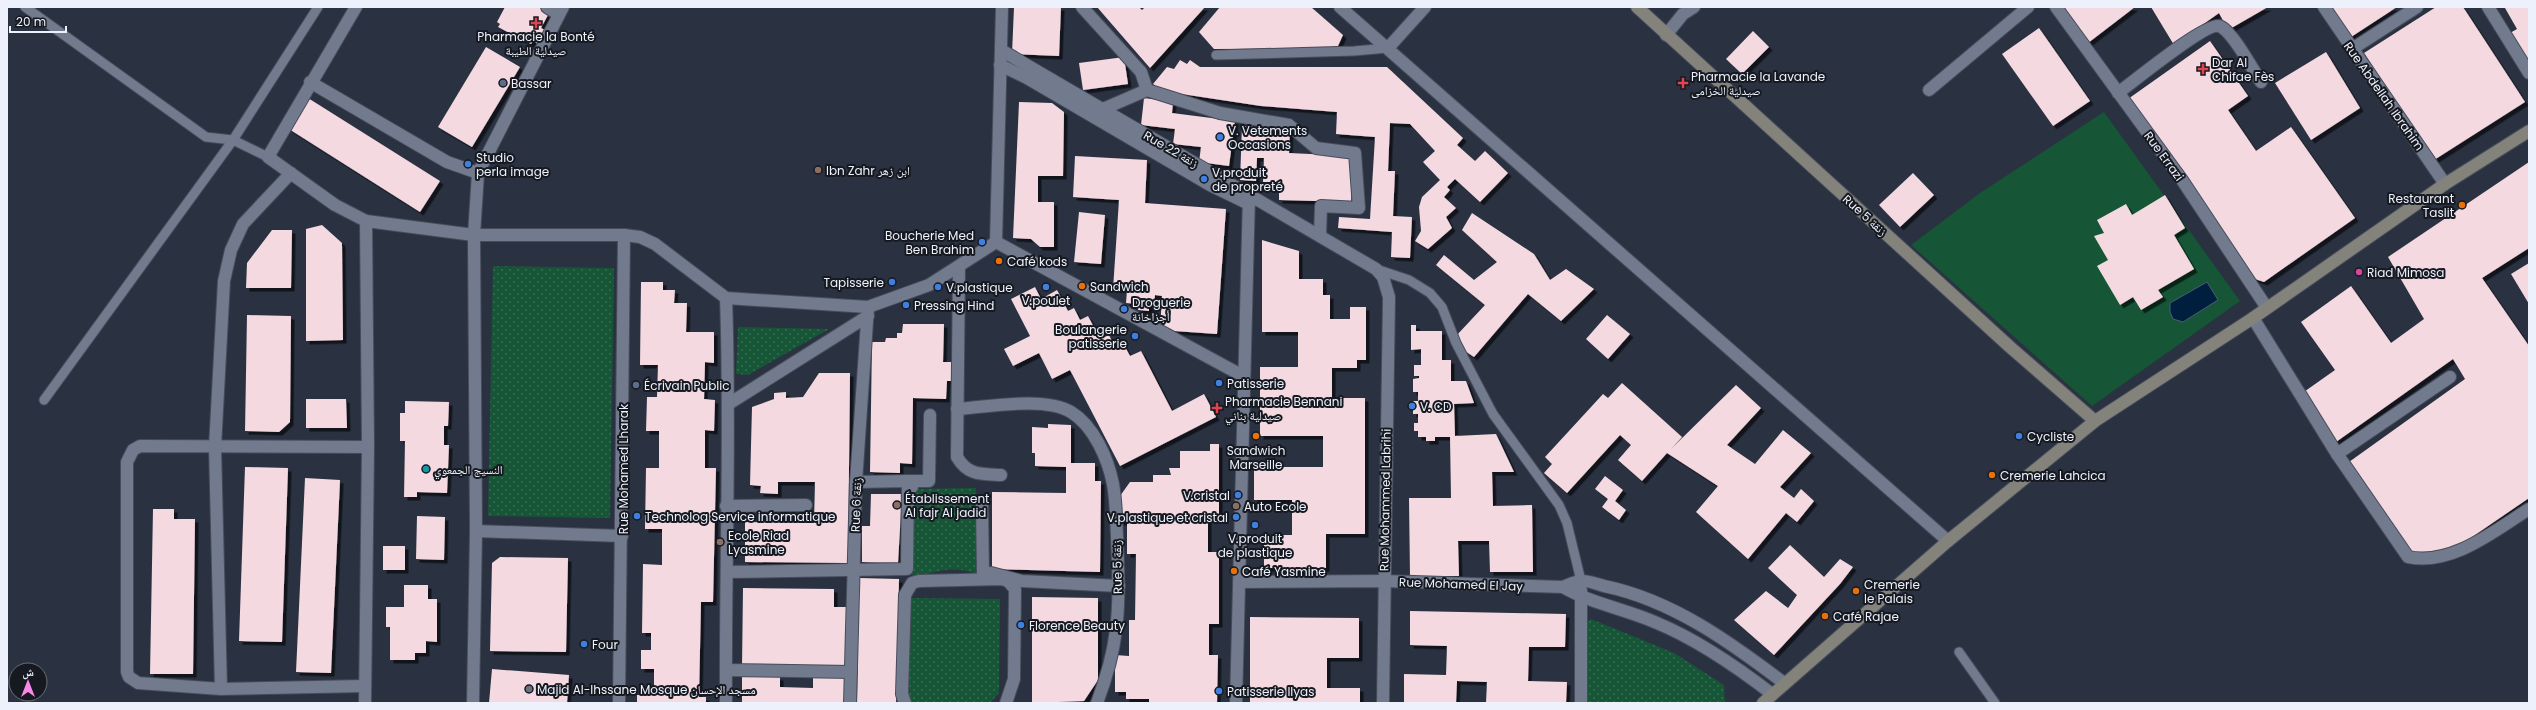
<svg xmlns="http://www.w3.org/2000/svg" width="2536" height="710" viewBox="0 0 2536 710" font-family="Poppins,'Noto Naskh Arabic',sans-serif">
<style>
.green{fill:#165636}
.park{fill:url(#park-dots)}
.water{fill:#001f3e;stroke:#475e77}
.building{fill:#f4d9e0;filter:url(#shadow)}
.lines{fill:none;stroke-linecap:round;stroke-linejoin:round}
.lane-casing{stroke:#474c5a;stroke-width:11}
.street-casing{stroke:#474c5a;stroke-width:14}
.secondary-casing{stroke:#474c5a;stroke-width:14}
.lane{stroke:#727a8d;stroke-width:9}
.street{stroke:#727a8d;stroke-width:12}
.secondary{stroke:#83837c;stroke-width:12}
.health-dot{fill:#e0444e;stroke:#161920;stroke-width:1.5}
.service-dot{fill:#5c6f8a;stroke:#161920;stroke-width:1.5}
.shop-dot{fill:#3f7fe0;stroke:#161920;stroke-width:1.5}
.education-dot{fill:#8d6e63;stroke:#161920;stroke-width:1.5}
.food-dot{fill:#e8710a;stroke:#161920;stroke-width:1.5}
.hotel-dot{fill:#d1479c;stroke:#161920;stroke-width:1.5}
.culture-dot{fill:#0f9aa8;stroke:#161920;stroke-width:1.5}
.worship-dot{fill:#6b7280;stroke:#161920;stroke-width:1.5}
.labels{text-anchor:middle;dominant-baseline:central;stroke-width:4;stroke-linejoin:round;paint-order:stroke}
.poi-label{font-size:12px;fill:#ecf1fc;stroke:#161920;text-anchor:start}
.street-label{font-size:12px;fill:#ecf1fc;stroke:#161920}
</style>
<defs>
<pattern id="park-dots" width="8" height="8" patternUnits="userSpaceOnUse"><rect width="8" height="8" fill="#165636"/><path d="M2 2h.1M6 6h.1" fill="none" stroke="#386f54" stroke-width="1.8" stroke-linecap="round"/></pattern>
<filter id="shadow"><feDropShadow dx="3.5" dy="3.5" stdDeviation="0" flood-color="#0009"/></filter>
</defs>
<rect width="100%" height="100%" fill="#2a3141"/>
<polygon class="green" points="2104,112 2240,301 2092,406 1911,245 1980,193"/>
<g class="park">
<polygon points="493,266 614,268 610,518 488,516"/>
<polygon points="738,327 829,329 748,375 736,374"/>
<path d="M 976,488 L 977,574 C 955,566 937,569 916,579 L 912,578 L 915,489 Z"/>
<polygon points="909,598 1000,599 999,693 990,703 907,703"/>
<polygon points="1591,619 1674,653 1724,685 1725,703 1583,703 1579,628"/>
</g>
<polygon class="water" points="2207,282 2218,300 2183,322 2173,319 2170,312 2170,303"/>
<g class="building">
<polygon points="505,7 542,8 541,11 548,15 541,28 545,30 538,44 533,41 531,44 498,27 500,24 497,22"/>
<polygon points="1014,7 1061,7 1059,56 1012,54"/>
<polygon points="1097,7 1139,7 1142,10 1145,7 1205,7 1150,68"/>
<polygon points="1220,7 1311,7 1343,35 1337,48 1214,49 1199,32"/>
<polygon points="2062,7 2135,7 2088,43"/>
<polygon points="2151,7 2268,7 2228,30 2219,13 2174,45"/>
<polygon points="2332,7 2397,7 2351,37"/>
<polygon points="2436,7 2463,7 2525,102 2434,160 2364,53"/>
<polygon points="2507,7 2529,7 2529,62 2510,33 2517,29 2505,8"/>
<polygon points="2039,28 2090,101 2053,126 2002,54"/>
<polygon points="1753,31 1769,47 1742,74 1726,59"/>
<polygon points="2210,41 2248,96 2228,110 2256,151 2291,127 2355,218 2264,282 2255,279 2128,99"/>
<polygon points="486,47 520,67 472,147 438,127"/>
<polygon points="2326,52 2360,108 2311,140 2275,83"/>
<polygon points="1124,57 1128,84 1083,90 1079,63"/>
<polygon points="1180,60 1187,64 1190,60 1200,67 1387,67 1463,138 1457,145 1475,161 1485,151 1508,173 1480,202 1455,179 1447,187 1450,190 1444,197 1456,208 1446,217 1452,228 1428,249 1415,241 1421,231 1419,207 1422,197 1440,180 1423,162 1435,151 1410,124 1390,123 1388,171 1395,171 1393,216 1412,217 1410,258 1391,257 1392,232 1338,228 1339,217 1370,219 1375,137 1336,134 1337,112 1261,106 1162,91 1153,84 1167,67 1174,69"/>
<polygon points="308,98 440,181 420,212 289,129"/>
<polygon points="1144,98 1173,102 1172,113 1235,121 1229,166 1199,162 1201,147 1173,144 1175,129 1141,125"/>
<polygon points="1019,102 1052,103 1064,112 1063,176 1038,176 1038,202 1054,202 1054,247 1040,247 1031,239 1013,238"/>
<polygon points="1242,126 1290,128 1289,153 1353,156 1351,202 1279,200 1279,182 1263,182 1264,158 1257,158 1256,181 1240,180"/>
<polygon points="1075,156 1147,160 1145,203 1226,209 1217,334 1160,330 1162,296 1155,295 1154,306 1149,306 1149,311 1138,310 1138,304 1126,303 1127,290 1113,289 1119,200 1073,197"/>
<polygon points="2529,162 2529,248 2482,278 2529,346 2529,498 2453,550 2435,555 2408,553 2349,462 2465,379 2453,359 2336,442 2301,394 2335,370 2301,322 2351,286 2391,343 2424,319 2388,257"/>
<polygon points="1913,173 1934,195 1900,227 1879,205"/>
<polygon points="2165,195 2185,228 2174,235 2194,269 2158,290 2163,297 2141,310 2133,297 2120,305 2097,266 2108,260 2094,236 2104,233 2097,220 2126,204 2132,215"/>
<polygon points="1079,212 1105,215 1101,264 1074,262"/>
<polygon points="1472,213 1534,254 1550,280 1566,269 1594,289 1561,321 1528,294 1474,357 1465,351 1456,336 1485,305 1436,265 1444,255 1474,280 1497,262 1462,230"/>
<polygon points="322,225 342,243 343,340 306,341 306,229"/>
<polygon points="272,230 292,230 291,288 246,288 247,263"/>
<polygon points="1262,240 1299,251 1299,279 1323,279 1323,295 1330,295 1330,319 1350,319 1350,307 1366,307 1366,360 1357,360 1357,368 1332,368 1332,398 1365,398 1365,534 1326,534 1326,568 1264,568 1264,535 1292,535 1292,500 1254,500 1254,467 1323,467 1323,436 1260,436 1260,367 1298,367 1298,332 1262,332"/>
<polygon points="2529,263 2529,304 2511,274"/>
<polygon points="641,282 663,282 663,290 675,290 674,303 687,303 686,332 714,332 714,363 705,362 704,399 715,400 714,431 705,430 705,468 716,468 713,602 701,602 699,697 706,697 706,703 637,703 637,695 654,695 654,669 641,669 641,650 651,650 651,633 642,633 643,564 662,565 662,529 645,529 646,468 659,468 659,431 646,431 647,397 657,397 658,365 640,365"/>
<polygon points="1035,287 1041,299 1057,290 1068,311 1074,308 1080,320 1088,316 1100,339 1109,335 1116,349 1124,345 1130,356 1141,351 1172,411 1204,394 1216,417 1120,466 1070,370 1052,379 1039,353 1013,366 1004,349 1030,336 1011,299"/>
<polygon points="247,315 291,316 290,422 279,432 245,431"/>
<polygon points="1607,315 1630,334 1608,359 1586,339"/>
<polygon points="903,324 944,324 943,362 952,362 951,381 947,381 946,399 913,398 912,464 900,463 900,473 870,472 872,342 885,342 886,338 897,338 897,333 902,333"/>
<polygon points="1411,325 1416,325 1416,331 1442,331 1442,360 1451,360 1451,381 1466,381 1474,403 1454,404 1455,436 1496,434 1514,472 1492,472 1493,506 1532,505 1533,572 1490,572 1489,541 1458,541 1459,576 1410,576 1409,498 1451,498 1450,437 1435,437 1435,441 1426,441 1426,437 1418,437 1418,431 1414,431 1414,423 1418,423 1418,414 1413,414 1413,401 1418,401 1418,392 1413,392 1413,379 1419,378 1419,376 1414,376 1414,365 1421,365 1421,349 1411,350"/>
<polygon points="819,373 850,373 848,563 745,562 745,522 814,523 815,482 778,482 778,494 760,493 761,486 750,485 752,407 774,399 774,393 786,392 786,398 803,397"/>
<polygon points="1622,383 1682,437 1671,449 1736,385 1761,408 1727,445 1755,464 1783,430 1811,453 1780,487 1794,498 1801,489 1814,501 1797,522 1786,513 1748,559 1696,512 1718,486 1667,453 1642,481 1618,460 1631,445 1620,435 1567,493 1544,473 1552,464 1545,457 1603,394 1608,398"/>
<polygon points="306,399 346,399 347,428 306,428"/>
<polygon points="405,401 449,402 448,426 444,426 444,445 449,445 447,493 417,492 417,497 404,497 405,441 400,441 400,413 405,413"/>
<polygon points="1048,424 1071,425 1071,463 1095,463 1095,481 1101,481 1100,572 992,569 992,492 1066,493 1066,467 1035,466 1035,453 1032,453 1032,427 1048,428"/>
<polygon points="1210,444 1219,444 1219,519 1208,519 1208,552 1219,552 1219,624 1209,624 1209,655 1218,655 1217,703 1149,703 1149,699 1126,699 1126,692 1115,692 1115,655 1129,656 1129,620 1135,620 1136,554 1127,554 1127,522 1120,522 1120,496 1130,482 1153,482 1153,475 1171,475 1169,468 1180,468 1180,451 1210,451"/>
<polygon points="245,467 288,468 282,642 239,641"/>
<polygon points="1605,476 1623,490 1615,501 1626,510 1619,520 1602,507 1608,499 1595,489"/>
<polygon points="305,478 340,480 331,673 296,672"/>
<polygon points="871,494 902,494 898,563 862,562 862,526 870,526"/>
<polygon points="153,509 174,509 174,519 195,519 193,674 150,674"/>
<polygon points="417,516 445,517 444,560 416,559"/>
<polygon points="1790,545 1824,577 1840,559 1853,567 1840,584 1774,655 1734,620 1766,591 1788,608 1797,595 1768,568"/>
<rect x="383" y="546" width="22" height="24"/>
<polygon points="500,557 568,558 566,652 490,651 492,563"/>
<polygon points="859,578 899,579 896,703 857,703"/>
<polygon points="404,585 428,585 428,599 437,599 437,642 426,641 426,653 415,653 415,660 390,660 390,627 386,627 386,607 404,607"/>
<polygon points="743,588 834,589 834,607 846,607 846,668 742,667"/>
<polygon points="1032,597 1098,598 1098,680 1084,701 1032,703"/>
<polygon points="1410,611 1566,614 1565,647 1529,647 1528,681 1567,682 1566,703 1486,703 1487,682 1457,681 1456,703 1404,703 1404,674 1446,675 1447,646 1410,645"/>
<polygon points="1250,617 1359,618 1359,658 1327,658 1327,688 1360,688 1360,703 1250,703"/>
<polygon points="492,669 569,675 567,703 489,703"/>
<polygon points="742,676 780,677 780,687 813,688 813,677 845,678 845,703 742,703"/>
</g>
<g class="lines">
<defs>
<g id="lane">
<polyline points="25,7 206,137 233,140 268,157"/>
<polyline points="1216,55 1354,51 1388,48"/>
<polyline points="1376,269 1409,280 1430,293 1442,307 1456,343 1493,414 1559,505 1567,523 1581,581"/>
<polyline points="44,400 233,140 318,7"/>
<polyline points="1959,652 1995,703"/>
</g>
<g id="street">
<polyline points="356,7 268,157 335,205 366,221 474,235 624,235 640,237 655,244 726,298 868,307 929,285 996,242"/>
<polyline points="547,7 558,14"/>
<polyline points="1082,7 1141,72 1147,90"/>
<polyline points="1340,7 1948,541"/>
<polyline points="2056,7 2182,180 2267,308"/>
<polyline points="2324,7 2445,184"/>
<polyline points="2488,7 2529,73"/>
<polyline points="1666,35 1683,14 1694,7"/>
<polyline points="1388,48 1425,7"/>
<polyline points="2352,49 2417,7"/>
<polyline points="1001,50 1376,269 1383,277 1389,297 1383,703"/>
<polyline points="1000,65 1027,78 1210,185 1249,204"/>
<polyline points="310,82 447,162 478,173"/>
<polyline points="1929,90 2028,7"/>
<path d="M 2118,93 C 2133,82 2205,23 2219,26 C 2232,30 2253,70 2261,82"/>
<polyline points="1103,109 1147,90 1220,113 1289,125 1316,148 1355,153 1359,208 1321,206 1320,236"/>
<polyline points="996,242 1243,376"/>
<polyline points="996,242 1002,7"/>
<path d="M 959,267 L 957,457 C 968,476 982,474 1001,475"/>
<path d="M 2253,318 L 2337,454 L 2408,557 C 2452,566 2494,531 2529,509"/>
<polyline points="730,403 868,316"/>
<path d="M 957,409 C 989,407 1044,396 1071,412 C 1094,426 1108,459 1113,484 C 1116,500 1116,519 1117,536 C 1118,567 1120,599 1116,630 C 1113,655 1106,679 1097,703"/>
<polyline points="2337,454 2450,377"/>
<polyline points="856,482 908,481 912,487"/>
<polyline points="982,505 983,574 991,573 1022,581 1119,586"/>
<polyline points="726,506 806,505"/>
<polyline points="476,531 622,536"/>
<polyline points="727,572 907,569 908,481 929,481 930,415"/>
<polyline points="1239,582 1384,581 1563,587"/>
<polyline points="1581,590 1581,703"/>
<polyline points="726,670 851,672"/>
<polyline points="364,686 221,689 138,683 129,677 127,672 127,462 133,450 140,446 368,447"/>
<polyline points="221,689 215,447 224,281 231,250 243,224 291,173"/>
<path d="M 1772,694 C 1737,667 1698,640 1657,623 C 1626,609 1592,604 1563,587 C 1568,585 1574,582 1580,581 C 1587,580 1597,584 1604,586 C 1672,600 1730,642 1784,683"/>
<polyline points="365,703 368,447 366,221"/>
<polyline points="473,703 476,531 474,235 478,173 563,7"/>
<polyline points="619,703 624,235"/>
<path d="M 726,703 C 725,568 731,433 726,298"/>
<polyline points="850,703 856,482 868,307"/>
<polyline points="905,703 902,694 905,595 912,583 919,581 1002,579 1008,581 1015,589 1014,679 1006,703"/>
<polyline points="1236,703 1249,195"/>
</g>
<g id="secondary">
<polyline points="1637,7 2010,347 2095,421"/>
<polyline points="1763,703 1948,541 2095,421 2253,318 2445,184 2529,131"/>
</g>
</defs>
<use href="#lane" class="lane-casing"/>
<use href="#street" class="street-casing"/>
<use href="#secondary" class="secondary-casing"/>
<use href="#lane" class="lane"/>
<use href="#street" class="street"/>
<use href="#secondary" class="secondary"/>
</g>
<g class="health-dot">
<path d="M534 17h4v4h4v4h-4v4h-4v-4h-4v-4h4z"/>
<path d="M2201 63h4v4h4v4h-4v4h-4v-4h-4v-4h4z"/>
<path d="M1681 77h4v4h4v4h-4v4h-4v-4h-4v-4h4z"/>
<path d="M1215 402h4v4h4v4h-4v4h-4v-4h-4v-4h4z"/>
</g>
<g class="service-dot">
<circle cx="503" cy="83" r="4"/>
<circle cx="636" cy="385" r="4"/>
</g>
<g class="shop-dot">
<circle cx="1220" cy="137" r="4"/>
<circle cx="468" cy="164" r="4"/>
<circle cx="1204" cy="179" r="4"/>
<circle cx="982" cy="242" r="4"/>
<circle cx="892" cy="282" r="4"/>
<circle cx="938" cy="287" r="4"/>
<circle cx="1046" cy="287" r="4"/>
<circle cx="906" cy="305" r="4"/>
<circle cx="1124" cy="309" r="4"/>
<circle cx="1135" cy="336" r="4"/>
<circle cx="1219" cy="383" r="4"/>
<circle cx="1412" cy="406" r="4"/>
<circle cx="2019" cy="436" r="4"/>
<circle cx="1238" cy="495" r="4"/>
<circle cx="637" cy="516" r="4"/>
<circle cx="1236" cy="517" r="4"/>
<circle cx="1255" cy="525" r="4"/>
<circle cx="1021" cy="625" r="4"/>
<circle cx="584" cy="644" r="4"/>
<circle cx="1219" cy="691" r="4"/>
</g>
<g class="education-dot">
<circle cx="818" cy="170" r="4"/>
<circle cx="897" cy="505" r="4"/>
<circle cx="1236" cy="506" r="4"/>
<circle cx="720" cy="542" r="4"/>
</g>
<g class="food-dot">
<circle cx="2462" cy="205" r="4"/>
<circle cx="999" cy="261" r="4"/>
<circle cx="1082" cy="286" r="4"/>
<circle cx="1256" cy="436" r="4"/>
<circle cx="1992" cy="475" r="4"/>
<circle cx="1234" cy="571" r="4"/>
<circle cx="1856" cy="591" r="4"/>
<circle cx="1825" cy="616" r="4"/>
</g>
<circle class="hotel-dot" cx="2359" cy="272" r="4"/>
<circle class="culture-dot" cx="426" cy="469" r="4"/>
<circle class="worship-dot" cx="529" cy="689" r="4"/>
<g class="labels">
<g class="poi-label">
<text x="536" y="36" text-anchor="middle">Pharmacie la Bonté<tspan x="536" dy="14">صيدلية الطيبة</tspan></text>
<text x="2212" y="62">Dar Al<tspan x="2212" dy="14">Chifae Fès</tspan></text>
<text x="1691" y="76">Pharmacie la Lavande<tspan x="1691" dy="14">صيدلية الخزامى</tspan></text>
<text x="511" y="83">Bassar</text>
<text x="1228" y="130">V. Vetements<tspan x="1228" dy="14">Occasions</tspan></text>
<text x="476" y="157">Studio<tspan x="476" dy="14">perla image</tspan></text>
<text x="826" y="170">Ibn Zahr ابن زهر</text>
<text x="1212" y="172">V.produit<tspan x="1212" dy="14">de propreté</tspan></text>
<text x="2454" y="198" text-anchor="end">Restaurant<tspan x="2454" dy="14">Taslit</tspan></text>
<text x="974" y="235" text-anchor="end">Boucherie Med<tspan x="974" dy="14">Ben Brahim</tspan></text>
<text x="1007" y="261">Café kods</text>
<text x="2367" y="272">Riad Mimosa</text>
<text x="884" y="282" text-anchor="end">Tapisserie</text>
<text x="1090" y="286">Sandwich</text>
<text x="946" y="287">V.plastique</text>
<text x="1046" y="300" text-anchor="middle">V.poulet</text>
<text x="1132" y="302">Droguerie<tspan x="1132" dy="14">أجزاخانة</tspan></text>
<text x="914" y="305">Pressing Hind</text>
<text x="1127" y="329" text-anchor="end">Boulangerie<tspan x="1127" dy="14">patisserie</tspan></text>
<text x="1227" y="383">Patisserie</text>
<text x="644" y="385">Écrivain Public</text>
<text x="1225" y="401">Pharmacie Bennani<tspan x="1225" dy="14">صيدلية بناني</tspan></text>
<text x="1420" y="406">V. CD</text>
<text x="2027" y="436">Cycliste</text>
<text x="1256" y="450" text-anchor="middle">Sandwich<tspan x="1256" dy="14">Marseille</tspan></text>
<text x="434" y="469">النسيج الجمعوي</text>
<text x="2000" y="475">Cremerie Lahcica</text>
<text x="1230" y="495" text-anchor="end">V.cristal</text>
<text x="905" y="498">Établissement<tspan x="905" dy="14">Al fajr Al jadid</tspan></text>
<text x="1244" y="506">Auto Ecole</text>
<text x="645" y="516">Technolog Service informatique</text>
<text x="1228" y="517" text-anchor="end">V.plastique et cristal</text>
<text x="728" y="535">Ecole Riad<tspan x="728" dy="14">Lyasmine</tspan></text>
<text x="1255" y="538" text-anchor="middle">V.produit<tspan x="1255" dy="14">de plastique</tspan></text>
<text x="1242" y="571">Café Yasmine</text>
<text x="1864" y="584">Cremerie<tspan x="1864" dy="14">le Palais</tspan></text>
<text x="1833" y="616">Café Rajae</text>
<text x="1029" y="625">Florence Beauty</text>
<text x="592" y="644">Four</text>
<text x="537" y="689">Majid Al-Ihssane Mosque مسجد الإحسان</text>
<text x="1227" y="691">Patisserie Ilyas</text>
</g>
<g class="street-label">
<text transform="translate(2384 96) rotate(55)">Rue Abdellah Ibrahim</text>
<text transform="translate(1171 149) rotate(30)">Rue 22 زنقة</text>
<text transform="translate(2164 156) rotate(54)">Rue Errazi</text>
<text transform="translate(1865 215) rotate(42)">Rue 5 زنقة</text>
<text transform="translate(623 469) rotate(-90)">Rue Mohamed Lharak</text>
<text transform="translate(1385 500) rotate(-89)">Rue Mohammed Labrihi</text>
<text transform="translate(856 505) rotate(-88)">Rue 6 زنقة</text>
<text transform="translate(1117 567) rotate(-91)">Rue 5 زنقة</text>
<text transform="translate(1461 584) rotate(2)">Rue Mohamed El Jay</text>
</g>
</g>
<rect width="2536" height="710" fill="none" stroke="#ecf1fc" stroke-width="16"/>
<g transform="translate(28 682)"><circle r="19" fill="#161920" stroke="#6c6f78"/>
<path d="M0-3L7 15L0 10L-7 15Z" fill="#f987e8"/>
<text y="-6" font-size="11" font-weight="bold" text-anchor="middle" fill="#ecf1fc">ش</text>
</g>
<path d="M10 26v6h56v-6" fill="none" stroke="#ecf1fc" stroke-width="2"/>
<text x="16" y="26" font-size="12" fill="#ecf1fc" stroke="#161920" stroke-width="3" paint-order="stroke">20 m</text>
</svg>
